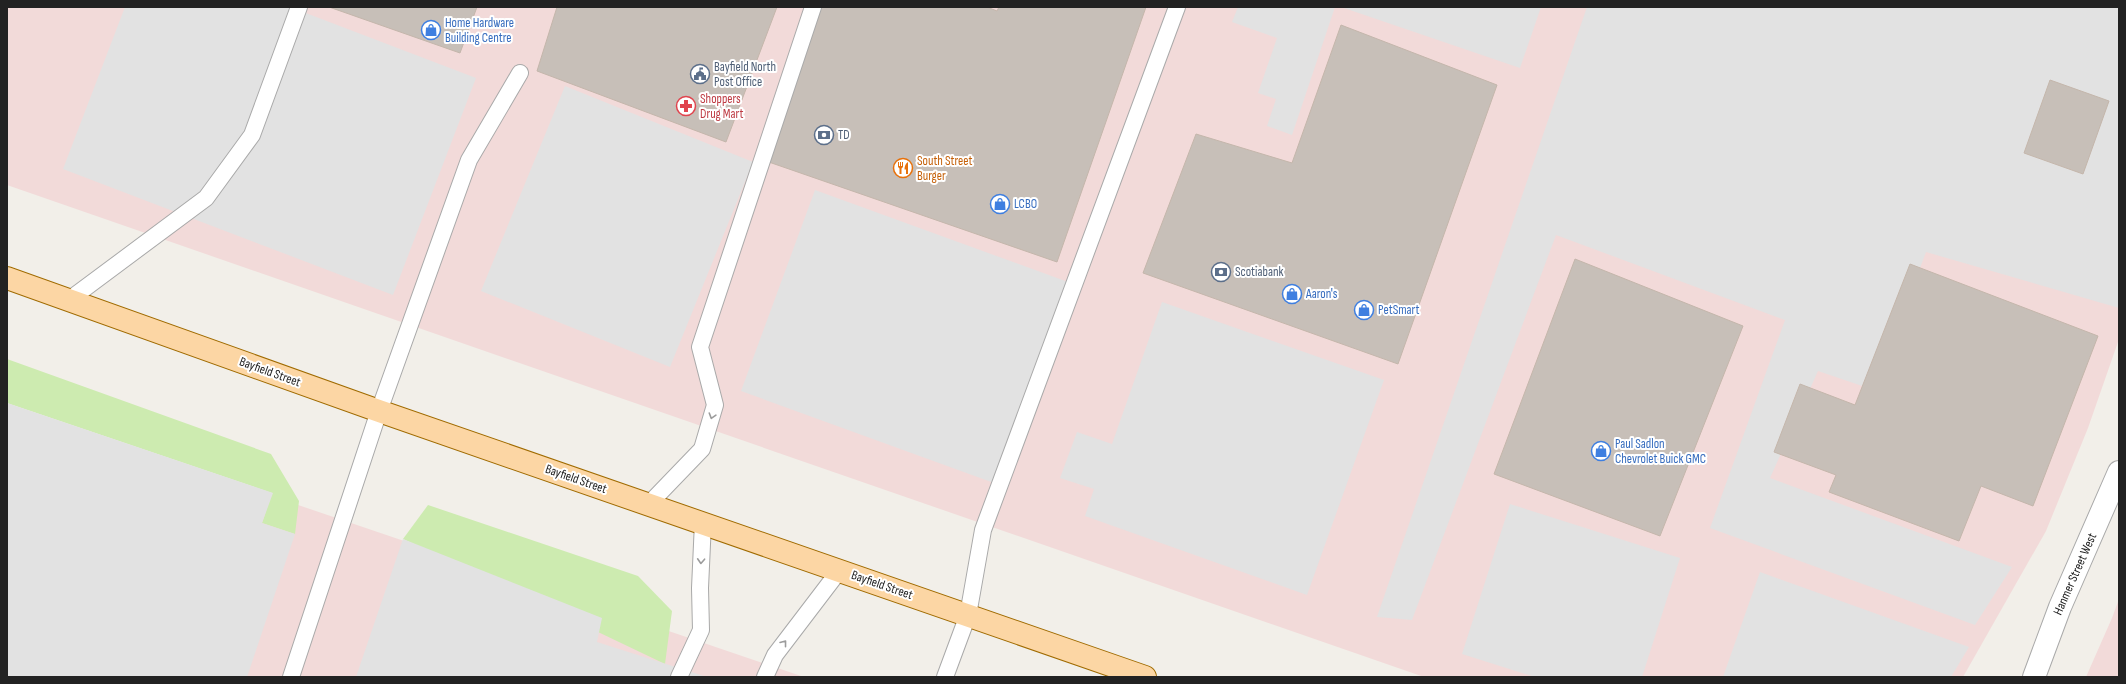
<svg xmlns="http://www.w3.org/2000/svg" width="2126" height="684" viewBox="0 0 2126 684" font-family="'Sofia Sans Condensed',sans-serif">
<style>
.commercial{fill:#f2dad9}
.grass{fill:#cdebb0}
.parking{fill:#e2e2e2}
.building{fill:#c7bfb8;stroke:#c4b6ab}
.lines{fill:none;stroke-linecap:round;stroke-linejoin:round}
.service-casing{stroke:#a9a9a9;stroke-width:18}
.tertiary-casing{stroke:#a9a9a9;stroke-width:24}
.primary-casing{stroke:#a06b00;stroke-width:24}
.service{stroke:#fff;stroke-width:16}
.tertiary{stroke:#fff;stroke-width:22}
.primary{stroke:#fcd6a4;stroke-width:22}
.oneway{stroke:#9c9c9c}
.labels{text-anchor:middle;dominant-baseline:central;stroke-width:4;stroke-linejoin:round;paint-order:stroke}
.shop-label{font-size:13px;fill:#366cbe;stroke:#fff;text-anchor:start}
.service-label{font-size:13px;fill:#4e5e75;stroke:#fff;text-anchor:start}
.health-label{font-size:13px;fill:#be3a42;stroke:#fff;text-anchor:start}
.food-label{font-size:13px;fill:#c56008;stroke:#fff;text-anchor:start}
.street-label{font-size:13px;fill:#222;stroke:#fff}
</style>
<rect width="100%" height="100%" fill="#f2efe9"/>
<g class="commercial">
<polygon points="7,7 2119,7 2119,339 2088,428 2046,531 1963,677 1424,677 7,185"/>
<polygon points="7,406 804,677 7,677"/>
<polygon points="2119,599 2119,677 2086,677 2112,618"/>
</g>
<g class="grass">
<polygon points="7,359 271,454 299,501 295,534 262,523 272,493 7,403"/>
<polygon points="428,505 638,576 672,611 665,664 403,539"/>
</g>
<g class="parking">
<polygon points="125,7 290,7 476,78 393,295 63,169"/>
<polygon points="1238,7 1335,7 1292,135 1267,126 1276,99 1258,93 1277,38 1232,22"/>
<polygon points="1341,7 1541,7 1520,68"/>
<polygon points="1587,7 2119,7 2119,308 1926,252 1874,390 1818,371 1770,478 2012,567 1975,625 1710,528 1785,320 1556,235 1412,620 1377,617"/>
<polygon points="565,86 753,162 670,367 481,291"/>
<polygon points="815,190 1068,282 994,483 741,391"/>
<polygon points="1162,302 1384,380 1307,595 1085,516 1094,489 1060,478 1077,432 1112,444"/>
<polygon points="7,403 273,493 262,523 295,534 247,677 7,677"/>
<polygon points="1510,504 1680,558 1642,677 1535,677 1462,654"/>
<polygon points="403,539 602,618 597,642 707,677 356,677"/>
<polygon points="1760,572 1969,647 1951,677 1723,677"/>
</g>
<g class="building">
<polygon points="329,7 477,7 460,53"/>
<polygon points="557,7 777,7 726,142 537,71"/>
<polygon points="816,7 987,7 997,11 999,7 1146,7 1057,262 763,160"/>
<polygon points="1341,25 1497,85 1398,364 1143,273 1196,134 1292,163"/>
<polygon points="2050,80 2109,101 2083,174 2024,153"/>
<polygon points="1575,259 1743,326 1660,536 1494,474"/>
<polygon points="1910,264 2098,336 2033,506 1981,486 1959,541 1829,492 1836,475 1774,452 1800,384 1855,405"/>
</g>
<g class="lines">
<defs>
<g id="service">
<polyline points="69,300 206,198 252,135 299,7"/>
<polyline points="649,504 702,449 715,405 700,347 813,7"/>
<polyline points="291,677 379,411 469,160 520,73"/>
<polyline points="679,677 701,630 700,588 703,522"/>
<polyline points="765,677 775,655 839,571"/>
<polyline points="945,677 968,615 983,530 1177,7"/>
</g>
<polyline id="tertiary" points="2034,677 2060,607 2119,472"/>
<polyline id="primary" points="7,278 379,411 1145,677"/>
</defs>
<use href="#service" class="service-casing"/>
<use href="#tertiary" class="tertiary-casing"/>
<use href="#primary" class="primary-casing"/>
<use href="#service" class="service"/>
<use href="#tertiary" class="tertiary"/>
<use href="#primary" class="primary"/>
</g>
<defs><path id="oneway-chevron" d="M-2-3.5L2.5 0L-2 3.5" fill="none" stroke-width="1.6" stroke-linecap="round" stroke-linejoin="round"/></defs>
<g class="oneway">
<use href="#oneway-chevron" transform="translate(712 416) rotate(107)"/>
<use href="#oneway-chevron" transform="translate(701 561) rotate(93)"/>
<use href="#oneway-chevron" transform="translate(784 643) rotate(-52)"/>
</g>
<defs>
<symbol id="shop-ring" viewBox="-11 -11 22 22"><circle r="9.5" fill="#fff" stroke="#3f7fe0" stroke-width="1.5"/><path d="M-5-2.5h2.3a2.7 3.5 0 0 1 5.4 0H5L5.5 6h-11ZM-1.5-2.5h3a1.5 2.3 0 0 0-3 0Z" fill="#3f7fe0"/></symbol>
<symbol id="civic-ring" viewBox="-11 -11 22 22"><circle r="9.5" fill="#fff" stroke="#5c6f8a" stroke-width="1.5"/><path d="M-.6-6.5H3V-4.5H.6V-3L4-1V1h2V6H-6V1h2V-1L-.6-3ZM-1.2 2.5V6h2.4V2.5Z" fill="#5c6f8a"/></symbol>
<symbol id="pharmacy-ring" viewBox="-11 -11 22 22"><circle r="9.5" fill="#fff" stroke="#e0444e" stroke-width="1.5"/><path d="M-2-6h4v4h4v4h-4v4h-4v-4h-4v-4h4Z" fill="#e0444e"/></symbol>
<symbol id="bank-ring" viewBox="-11 -11 22 22"><circle r="9.5" fill="#fff" stroke="#5c6f8a" stroke-width="1.5"/><path d="M-6-4H6V4H-6ZM0-2.3a2.3 2.3 0 1 0 0 4.6a2.3 2.3 0 1 0 0-4.6Z" fill="#5c6f8a"/></symbol>
<symbol id="restaurant-ring" viewBox="-11 -11 22 22"><circle r="9.5" fill="#fff" stroke="#e8710a" stroke-width="1.5"/><path d="M-5-6h1v4h1v-4h1v4h1v-4h1v5L-1.5 .5V6h-2V.5L-5-1ZM5-6V6H3V1.5H1.5Q1.5-4 5-6Z" fill="#e8710a"/></symbol>
</defs>
<g fill-rule="evenodd">
<use href="#shop-ring" x="420" y="19" width="22" height="22"/>
<use href="#civic-ring" x="689" y="63" width="22" height="22"/>
<use href="#pharmacy-ring" x="675" y="95" width="22" height="22"/>
<use href="#bank-ring" x="813" y="124" width="22" height="22"/>
<use href="#restaurant-ring" x="892" y="157" width="22" height="22"/>
<use href="#shop-ring" x="989" y="193" width="22" height="22"/>
<use href="#bank-ring" x="1210" y="261" width="22" height="22"/>
<use href="#shop-ring" x="1281" y="283" width="22" height="22"/>
<use href="#shop-ring" x="1353" y="299" width="22" height="22"/>
<use href="#shop-ring" x="1590" y="440" width="22" height="22"/>
</g>
<g class="labels">
<g class="shop-label">
<text x="445" y="23">Home Hardware<tspan x="445" dy="15">Building Centre</tspan></text>
<text x="1014" y="204">LCBO</text>
<text x="1306" y="294">Aaron's</text>
<text x="1378" y="310">PetSmart</text>
<text x="1615" y="444">Paul Sadlon<tspan x="1615" dy="15">Chevrolet Buick GMC</tspan></text>
</g>
<g class="service-label">
<text x="714" y="67">Bayfield North<tspan x="714" dy="15">Post Office</tspan></text>
<text x="838" y="135">TD</text>
<text x="1235" y="272">Scotiabank</text>
</g>
<g class="health-label">
<text x="700" y="99">Shoppers<tspan x="700" dy="15">Drug Mart</tspan></text>
</g>
<g class="food-label">
<text x="917" y="161">South Street<tspan x="917" dy="15">Burger</tspan></text>
</g>
<g class="street-label">
<text transform="translate(270 372) rotate(20)">Bayfield Street</text>
<text transform="translate(576 479) rotate(19)">Bayfield Street</text>
<text transform="translate(2075 574) rotate(-66)">Hanmer Street West</text>
<text transform="translate(882 585) rotate(19)">Bayfield Street</text>
</g>
</g>
<rect width="2126" height="684" fill="none" stroke="#222222" stroke-width="16"/>
</svg>
